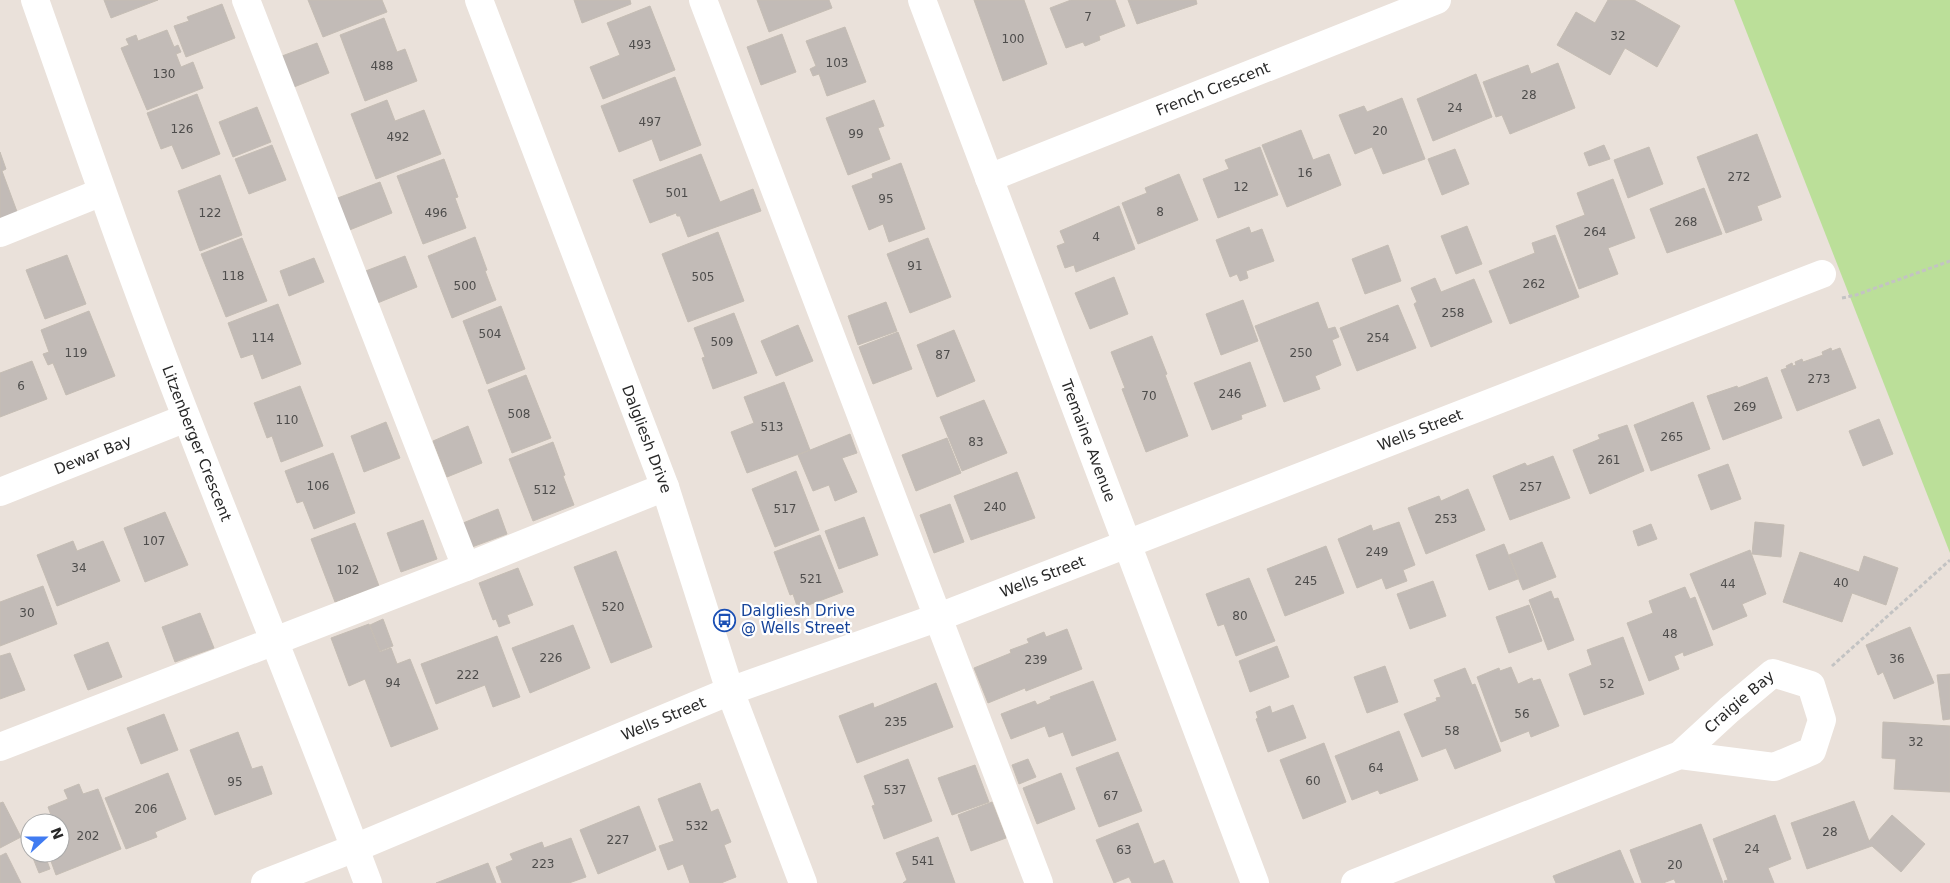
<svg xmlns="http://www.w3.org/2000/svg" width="1950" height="883" viewBox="0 0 1950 883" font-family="'DejaVu Sans',sans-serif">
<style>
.green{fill:#bbdf99}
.building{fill:#c2bbb7;stroke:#c5bdb4}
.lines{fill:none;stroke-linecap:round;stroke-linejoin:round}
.path{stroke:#c3c3c3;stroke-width:3;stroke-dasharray:4 2.5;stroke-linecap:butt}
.minor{stroke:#fff;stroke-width:28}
.labels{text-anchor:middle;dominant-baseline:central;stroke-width:4.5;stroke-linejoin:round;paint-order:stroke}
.number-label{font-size:12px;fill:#4e4d4c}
.street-label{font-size:15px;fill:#282828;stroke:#fff}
.transit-label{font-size:15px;fill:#164399;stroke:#fff;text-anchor:start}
</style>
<rect width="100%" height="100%" fill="#eae1da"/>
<polygon class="green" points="1734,0 1950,0 1950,553"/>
<g class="building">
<polygon points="104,0 158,0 111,18"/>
<polygon points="308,0 382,0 387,12 323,37"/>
<polygon points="574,0 630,0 631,4 582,23"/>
<polygon points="757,0 829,0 832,8 769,32"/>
<polygon points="974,0 1024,0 1047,64 1003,81"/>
<polygon points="1071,0 1115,0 1125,26 1099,36 1100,40 1085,46 1083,42 1066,48 1050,8"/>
<polygon points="1128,0 1196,0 1197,4 1137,24"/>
<polygon points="1608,0 1634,0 1680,26 1657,67 1625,48 1610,75 1557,45 1576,12 1595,23"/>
<polygon points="222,4 235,38 186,57 174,26 189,21 187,17"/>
<polygon points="650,6 675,70 603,99 590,67 620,55 607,23"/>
<polygon points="384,18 397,52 405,49 417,81 365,101 340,35"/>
<polygon points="845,27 866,82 827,96 819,74 813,76 810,69 816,66 806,41"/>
<polygon points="167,30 174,47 178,45 181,52 176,54 181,67 193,62 203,88 147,110 121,48 129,45 126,39 136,35 138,41"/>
<polygon points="782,34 796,72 761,85 747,47"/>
<polygon points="317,43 329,73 294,87 282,56"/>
<polygon points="1558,63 1575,108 1510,134 1502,115 1496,117 1483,82 1528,65 1531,74"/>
<polygon points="1476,74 1492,117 1433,141 1417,99"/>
<polygon points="675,77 701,145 660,161 652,139 619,152 601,106"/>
<polygon points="197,94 220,154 182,169 172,145 161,149 147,113"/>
<polygon points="1402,98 1425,159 1383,174 1372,147 1355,154 1339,115 1364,106 1367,112"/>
<polygon points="387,100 395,121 424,110 441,154 376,179 351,114"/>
<polygon points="874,100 884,126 878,128 890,159 848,175 826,118"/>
<polygon points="257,107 271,142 233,157 219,122"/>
<polygon points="1301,130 1313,160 1329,154 1341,185 1287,207 1262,145"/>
<polygon points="1757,134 1781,197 1757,206 1762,220 1726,233 1697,157"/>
<polygon points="272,145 286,180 249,194 235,159"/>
<polygon points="1604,145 1610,159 1589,166 1584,153"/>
<polygon points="1260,147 1278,195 1218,218 1203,179 1229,169 1225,160"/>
<polygon points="1649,147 1663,184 1628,198 1614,160"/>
<polygon points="1455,149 1469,184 1442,195 1428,159"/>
<polygon points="0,152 6,169 2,171 19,217 0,224"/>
<polygon points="701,154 720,202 753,189 761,211 688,237 680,216 677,216 676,213 650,223 633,180"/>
<polygon points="444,159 458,197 455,198 466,228 423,244 397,176"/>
<polygon points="901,163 925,229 889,242 883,224 869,230 852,186 873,178 872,174"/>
<polygon points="1179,174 1198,220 1138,244 1122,203 1147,193 1145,188"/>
<polygon points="220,175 242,235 200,251 178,191"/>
<polygon points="1613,179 1635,238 1608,248 1618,274 1579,289 1556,226 1585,215 1577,193"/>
<polygon points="380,182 392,213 347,231 335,199"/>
<polygon points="1704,188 1722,234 1667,253 1650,209"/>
<polygon points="1119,206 1135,249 1076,272 1074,265 1065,268 1057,246 1065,243 1060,231"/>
<polygon points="1467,226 1482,264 1456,274 1441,236"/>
<polygon points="1249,227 1251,233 1262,229 1274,261 1246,271 1248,278 1240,281 1237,274 1230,277 1216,240"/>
<polygon points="718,232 744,301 688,322 662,254"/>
<polygon points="1555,235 1579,297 1510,324 1489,271 1535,253 1532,243"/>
<polygon points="475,237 487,270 485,271 496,300 452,318 428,256"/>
<polygon points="242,238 267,301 226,317 201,254"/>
<polygon points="928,238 951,297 910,313 887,254"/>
<polygon points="1388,245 1401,281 1365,294 1352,259"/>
<polygon points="67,255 86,304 45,319 26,270"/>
<polygon points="405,256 417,287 375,304 363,272"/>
<polygon points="314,258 324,282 289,296 280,271"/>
<polygon points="1114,277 1128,314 1090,329 1075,293"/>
<polygon points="1435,278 1441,292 1474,279 1492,322 1431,347 1414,304 1417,302 1411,288"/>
<polygon points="1243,300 1258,341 1221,355 1206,314"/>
<polygon points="886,302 897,331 858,345 848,316"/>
<polygon points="1318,302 1328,329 1335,327 1339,337 1332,340 1341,365 1315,376 1320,389 1284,402 1255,326"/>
<polygon points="278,304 301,364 262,379 253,354 241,358 228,323"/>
<polygon points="1398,305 1416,348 1357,371 1340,328"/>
<polygon points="501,306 525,369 487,384 463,321"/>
<polygon points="89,311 115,376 66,395 53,363 48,365 43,354 49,352 41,330"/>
<polygon points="734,313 757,373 713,389 702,358 705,357 694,328"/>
<polygon points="798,325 813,361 776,376 761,341"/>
<polygon points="954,330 975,381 937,397 917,345"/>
<polygon points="898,332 912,369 873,384 859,347"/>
<polygon points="1152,336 1167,374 1165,375 1188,436 1146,452 1122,389 1125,388 1111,352"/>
<polygon points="1831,348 1832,351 1840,348 1856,388 1797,411 1781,370 1787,368 1786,366 1792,363 1793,366 1796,365 1795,362 1802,359 1803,362 1823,355 1822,352"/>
<polygon points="32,361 47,399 0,417 0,373"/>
<polygon points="1250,362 1266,406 1241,415 1242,419 1212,430 1194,383"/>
<polygon points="526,375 551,438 512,453 488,390"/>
<polygon points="1767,377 1782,418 1723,440 1707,396 1737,386 1738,388"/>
<polygon points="784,382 810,450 747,473 731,432 754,423 744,397"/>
<polygon points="300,386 323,446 281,462 272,436 267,438 254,403"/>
<polygon points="984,400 1007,453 962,471 940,417"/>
<polygon points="1693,402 1710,449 1651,471 1634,425"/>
<polygon points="1879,419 1893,454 1863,466 1849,431"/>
<polygon points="386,422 400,458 364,472 351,436"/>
<polygon points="1627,425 1644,471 1590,494 1573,450 1600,439 1598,435"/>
<polygon points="468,426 482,463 447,477 433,441"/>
<polygon points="850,434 857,453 842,458 857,492 835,501 829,485 813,491 798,455"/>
<polygon points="947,438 961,473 916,491 902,455"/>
<polygon points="553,442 565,475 563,476 574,505 533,521 509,459"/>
<polygon points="333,453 355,513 314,529 303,501 297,503 285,471"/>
<polygon points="1553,456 1570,498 1510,520 1493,476 1525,463 1527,466"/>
<polygon points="1728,464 1741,499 1711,510 1698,475"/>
<polygon points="796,471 819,530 775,547 752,489"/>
<polygon points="1017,472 1035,518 971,540 954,496"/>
<polygon points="1468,489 1485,530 1426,554 1408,508 1439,496 1441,501"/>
<polygon points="950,504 964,542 934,553 920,515"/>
<polygon points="498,509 507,534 472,547 463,523"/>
<polygon points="165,512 188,565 145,582 124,528"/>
<polygon points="864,517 878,555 839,569 825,531"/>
<polygon points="423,520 437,559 401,572 387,533"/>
<polygon points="1399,522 1415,565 1403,570 1407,581 1386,589 1382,578 1357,588 1338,539 1371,525 1373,531"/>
<polygon points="1755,522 1784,525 1781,557 1752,554"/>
<polygon points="355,523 379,586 335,602 311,539"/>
<polygon points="1651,524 1657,539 1638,546 1633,531"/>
<polygon points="820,535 843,592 798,609 793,594 790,595 774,552"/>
<polygon points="73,541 77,551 103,541 120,581 57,606 37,555"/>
<polygon points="1542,542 1556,577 1523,590 1509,555"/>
<polygon points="1504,544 1518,579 1489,590 1476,555"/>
<polygon points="1326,546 1344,593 1285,616 1267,569"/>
<polygon points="1750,550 1766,594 1742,604 1747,616 1713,630 1690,574"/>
<polygon points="616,551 652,647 611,663 574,567"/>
<polygon points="1800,552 1859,572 1864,556 1898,568 1886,605 1852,593 1842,622 1783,602"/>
<polygon points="518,568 533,605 507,615 510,623 499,627 496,619 493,620 479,583"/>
<polygon points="1249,578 1275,641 1236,656 1224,624 1218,626 1206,594"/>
<polygon points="1433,581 1446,616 1410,629 1397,594"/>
<polygon points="43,586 57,624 0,646 0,602"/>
<polygon points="1685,587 1690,599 1695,597 1713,645 1684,656 1683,652 1674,656 1679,669 1649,681 1627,623 1653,613 1649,601"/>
<polygon points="1551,591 1554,599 1558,598 1574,640 1548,650 1529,600"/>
<polygon points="1529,605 1542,641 1509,653 1496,617"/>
<polygon points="200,613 214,648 175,662 162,627"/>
<polygon points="383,619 393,646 380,651 370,625"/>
<polygon points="369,624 380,652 391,648 397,664 410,659 438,729 391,747 365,679 349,686 331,638"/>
<polygon points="573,625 590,668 530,693 512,648"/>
<polygon points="1910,627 1934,683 1894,699 1883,672 1878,675 1866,645"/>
<polygon points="1067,629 1082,669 1026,691 1025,688 988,703 974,668 1011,653 1010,650 1029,643 1027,639 1044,632 1046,637"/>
<polygon points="497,636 520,697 493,707 485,685 436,704 421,664"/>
<polygon points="1623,637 1644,694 1584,715 1569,674 1592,665 1587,650"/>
<polygon points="108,642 122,677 88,690 74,655"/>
<polygon points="1277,646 1289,677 1250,692 1239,661"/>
<polygon points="10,653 25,690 0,699 0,656"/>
<polygon points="1385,666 1398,702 1367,713 1354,677"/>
<polygon points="1511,667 1518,684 1532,678 1533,681 1540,679 1559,726 1531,737 1529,731 1501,742 1477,677 1499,668 1500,671"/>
<polygon points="1465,668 1472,685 1475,684 1501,751 1455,769 1446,748 1422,757 1404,714 1437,701 1436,698 1441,697 1434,680"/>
<polygon points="1950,674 1950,719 1943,720 1937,675"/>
<polygon points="1093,681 1116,740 1072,756 1063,732 1049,737 1045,726 1011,739 1001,714 1035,701 1037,705 1051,699 1050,697"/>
<polygon points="936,683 953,727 857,763 839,716 873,703 874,708"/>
<polygon points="1293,705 1306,738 1268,752 1256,719 1258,718 1256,712 1270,706 1272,713"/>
<polygon points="164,714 178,750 141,764 127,728"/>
<polygon points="1883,722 1950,726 1950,792 1894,789 1896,759 1882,758"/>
<polygon points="1399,731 1418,780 1380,794 1378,790 1352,800 1335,756"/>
<polygon points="238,732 252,769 262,766 272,794 215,815 190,750"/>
<polygon points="1324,743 1346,802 1303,819 1280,760"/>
<polygon points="1118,752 1142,811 1099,827 1076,768"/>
<polygon points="908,759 932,821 884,839 872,806 875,805 864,776"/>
<polygon points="1028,759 1036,777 1019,784 1012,765"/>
<polygon points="975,765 989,802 952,815 938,778"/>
<polygon points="168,773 186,819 155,832 157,837 126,849 105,798"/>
<polygon points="1061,773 1075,809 1037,824 1023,788"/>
<polygon points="700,783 711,812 718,809 731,842 724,845 736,877 721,883 690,883 683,864 668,870 659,846 674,841 658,799"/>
<polygon points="79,784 83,794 98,789 121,849 56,875 48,853 60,853 60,823 54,823 48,807 68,799 64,790"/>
<polygon points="1854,801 1869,841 1892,815 1925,844 1901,872 1872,846 1807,869 1791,823"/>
<polygon points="3,802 21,837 0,848 0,803"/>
<polygon points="992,802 1006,838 971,851 958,815"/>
<polygon points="639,806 656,850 598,874 580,830"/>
<polygon points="1775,815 1791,859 1768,868 1774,883 1725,883 1724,881 1728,880 1713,839"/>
<polygon points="1138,823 1154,864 1164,860 1173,883 1132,883 1129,877 1114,883 1096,840"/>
<polygon points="1701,824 1723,883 1676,883 1674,879 1663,883 1642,883 1630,850"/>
<polygon points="938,837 955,883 903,883 907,880 896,853"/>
<polygon points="571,838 586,877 569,883 502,883 496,867 513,860 510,854 542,842 544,848"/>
<polygon points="1620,850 1634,883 1556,883 1553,876"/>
<polygon points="6,853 21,883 0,883 0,856"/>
<polygon points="31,853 44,853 50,869 39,873"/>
<polygon points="488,863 496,883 436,883"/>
</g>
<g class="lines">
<g class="path">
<polyline points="1842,298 1856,295 1950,261"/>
<polyline points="1832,666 1950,560"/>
</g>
<g class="minor">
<path id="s1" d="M 35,0 C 84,140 133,281 187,419 C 247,574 310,728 368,883"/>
<polyline points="246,0 466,567"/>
<path id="s2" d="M 479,0 L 665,487 L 730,691 L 803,883"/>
<polyline points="703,0 1039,883"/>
<path id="s3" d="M 922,0 L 1255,883"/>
<path id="s4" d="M 989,178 L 1437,0"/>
<polyline points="0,233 102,192"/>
<path id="s5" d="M 0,492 L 186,418"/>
<polyline points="0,747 466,567 665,487"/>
<path id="s6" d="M 265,883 L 355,848 L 730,691 L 939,617 L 1822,274"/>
<path id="s7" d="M 1355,883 L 1680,755 L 1729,710 L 1773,673 L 1811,685 L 1822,720 L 1812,751 L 1774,767 L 1680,755"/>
</g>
</g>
<defs>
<symbol id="bus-ring" viewBox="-11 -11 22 22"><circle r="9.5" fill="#fff" stroke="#1a4fb4" stroke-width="1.5"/><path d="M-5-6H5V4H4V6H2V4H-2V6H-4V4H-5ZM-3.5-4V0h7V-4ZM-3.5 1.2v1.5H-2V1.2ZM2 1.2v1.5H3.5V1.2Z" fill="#1a4fb4"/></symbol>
</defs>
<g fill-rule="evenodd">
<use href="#bus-ring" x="712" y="608" width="25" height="25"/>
</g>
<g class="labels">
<g class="number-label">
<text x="1088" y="17">7</text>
<text x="1618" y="36">32</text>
<text x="1013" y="39">100</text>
<text x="640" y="45">493</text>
<text x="837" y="63">103</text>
<text x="382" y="66">488</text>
<text x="164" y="74">130</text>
<text x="1529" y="95">28</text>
<text x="1455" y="108">24</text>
<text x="650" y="122">497</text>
<text x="182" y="129">126</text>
<text x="1380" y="131">20</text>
<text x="856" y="134">99</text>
<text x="398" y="137">492</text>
<text x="1305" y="173">16</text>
<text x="1739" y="177">272</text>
<text x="1241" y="187">12</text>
<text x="677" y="193">501</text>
<text x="886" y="199">95</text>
<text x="1160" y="212">8</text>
<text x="210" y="213">122</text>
<text x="436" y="213">496</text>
<text x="1686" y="222">268</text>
<text x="1595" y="232">264</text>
<text x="1096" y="237">4</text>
<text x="915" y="266">91</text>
<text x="233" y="276">118</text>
<text x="703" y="277">505</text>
<text x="1534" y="284">262</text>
<text x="465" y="286">500</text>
<text x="1453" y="313">258</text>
<text x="490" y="334">504</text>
<text x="263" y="338">114</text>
<text x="1378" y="338">254</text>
<text x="722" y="342">509</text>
<text x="76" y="353">119</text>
<text x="1301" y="353">250</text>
<text x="943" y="355">87</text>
<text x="1819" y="379">273</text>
<text x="21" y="386">6</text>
<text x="1230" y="394">246</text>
<text x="1149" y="396">70</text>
<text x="1745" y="407">269</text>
<text x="519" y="414">508</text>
<text x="287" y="420">110</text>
<text x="772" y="427">513</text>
<text x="1672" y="437">265</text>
<text x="976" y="442">83</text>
<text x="1609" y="460">261</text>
<text x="318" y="486">106</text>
<text x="1531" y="487">257</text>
<text x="545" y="490">512</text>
<text x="995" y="507">240</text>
<text x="785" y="509">517</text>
<text x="1446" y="519">253</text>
<text x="154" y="541">107</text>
<text x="1377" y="552">249</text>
<text x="79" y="568">34</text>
<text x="348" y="570">102</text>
<text x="811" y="579">521</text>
<text x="1306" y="581">245</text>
<text x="1841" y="583">40</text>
<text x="1728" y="584">44</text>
<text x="613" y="607">520</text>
<text x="27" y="613">30</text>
<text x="1240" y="616">80</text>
<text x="1670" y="634">48</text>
<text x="551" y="658">226</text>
<text x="1897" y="659">36</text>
<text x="1036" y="660">239</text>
<text x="468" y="675">222</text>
<text x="393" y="683">94</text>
<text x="1607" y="684">52</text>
<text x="1522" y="714">56</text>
<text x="896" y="722">235</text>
<text x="1452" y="731">58</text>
<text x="1916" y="742">32</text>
<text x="1376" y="768">64</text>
<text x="1313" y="781">60</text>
<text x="235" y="782">95</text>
<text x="895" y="790">537</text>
<text x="1111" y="796">67</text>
<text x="146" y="809">206</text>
<text x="697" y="826">532</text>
<text x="1830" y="832">28</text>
<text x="88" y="836">202</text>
<text x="618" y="840">227</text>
<text x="1752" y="849">24</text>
<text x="1124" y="850">63</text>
<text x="923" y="861">541</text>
<text x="543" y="864">223</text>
<text x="1675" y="865">20</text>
</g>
<g class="street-label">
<text stroke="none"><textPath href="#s4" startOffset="241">French Crescent</textPath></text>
<text stroke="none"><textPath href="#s6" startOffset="1241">Wells Street</textPath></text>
<text stroke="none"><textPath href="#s2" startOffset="470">Dalgliesh Drive</textPath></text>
<text stroke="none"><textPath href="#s3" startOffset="471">Tremaine Avenue</textPath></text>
<text stroke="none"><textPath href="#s1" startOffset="472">Litzenberger Crescent</textPath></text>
<text stroke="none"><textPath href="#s5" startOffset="100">Dewar Bay</textPath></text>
<text stroke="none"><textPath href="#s6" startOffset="836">Wells Street</textPath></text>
<text stroke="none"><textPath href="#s7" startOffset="429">Craigie Bay</textPath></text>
<text stroke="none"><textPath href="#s6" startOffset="431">Wells Street</textPath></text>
</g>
<g class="transit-label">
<text x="741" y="611">Dalgliesh Drive<tspan x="741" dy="17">@ Wells Street</tspan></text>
</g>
</g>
<g transform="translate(45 838) rotate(69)"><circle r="24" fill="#ffffff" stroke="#a9a9a9"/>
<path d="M0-4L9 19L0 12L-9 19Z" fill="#407bf1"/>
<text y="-8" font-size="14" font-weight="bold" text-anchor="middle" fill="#282828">N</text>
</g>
</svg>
